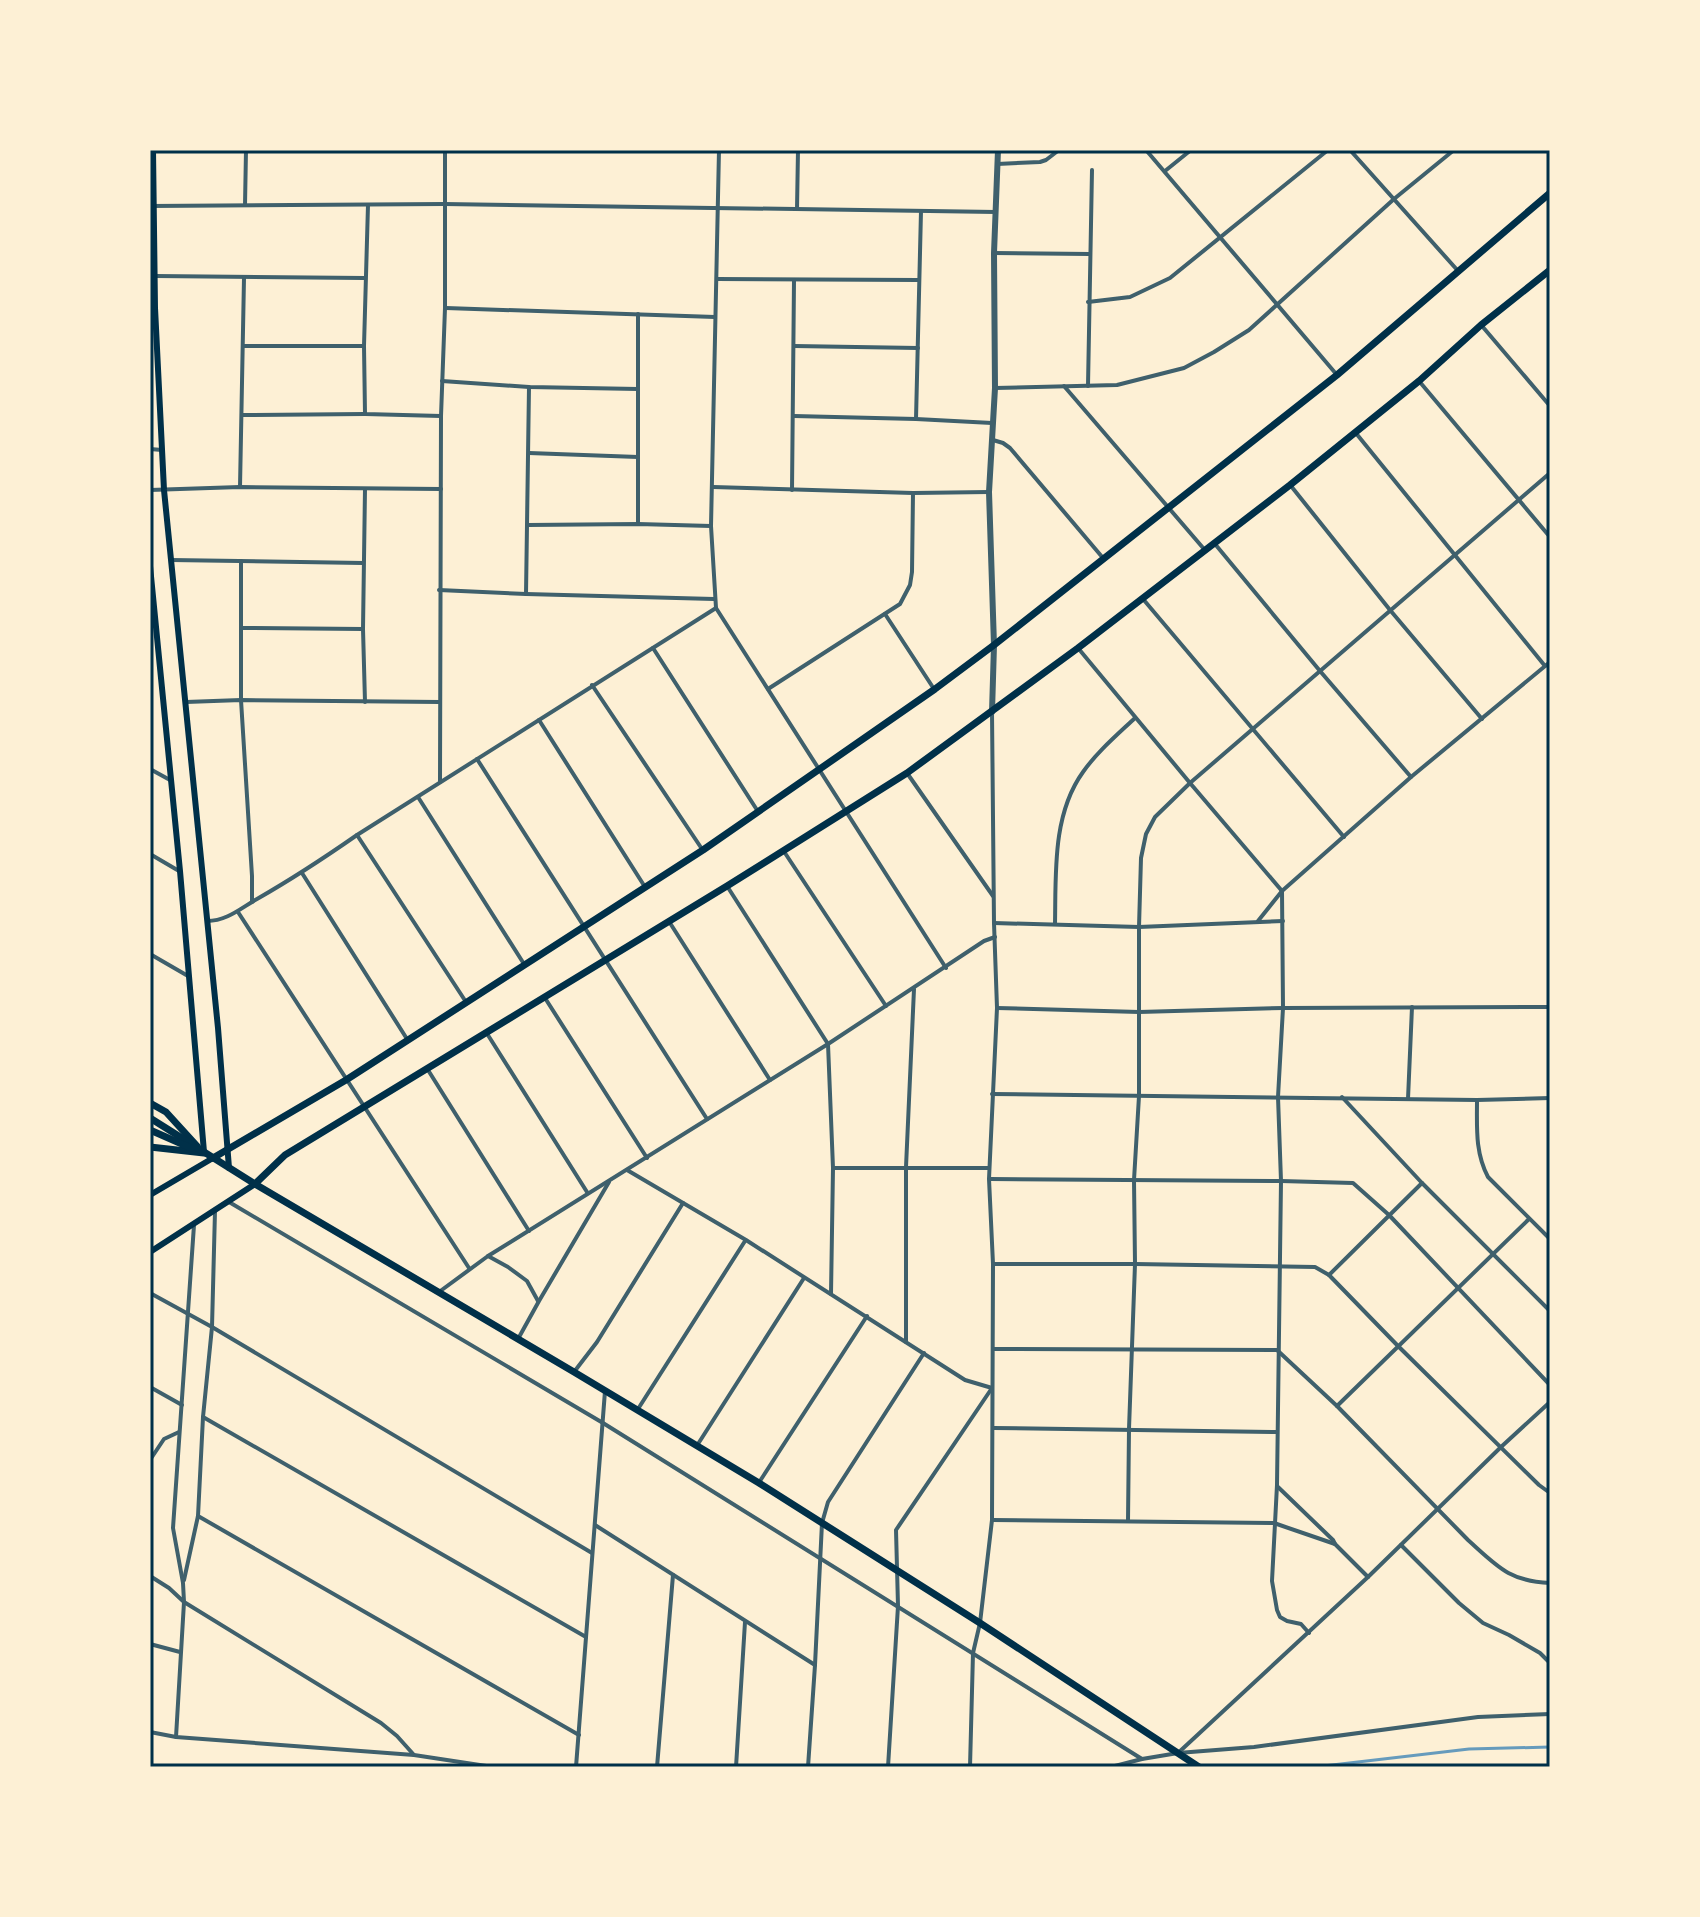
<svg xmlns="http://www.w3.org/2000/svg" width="1700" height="1917" viewBox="0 0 1700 1917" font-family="'DejaVu Sans',sans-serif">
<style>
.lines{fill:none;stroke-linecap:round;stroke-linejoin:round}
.stream{stroke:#669bbc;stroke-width:3}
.minor{stroke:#3f606c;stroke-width:4}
.tertiary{stroke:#3f606c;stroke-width:6}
.secondary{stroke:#003049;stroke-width:6}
.primary{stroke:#003049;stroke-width:7}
.trunk{stroke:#003049;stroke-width:7}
.neatline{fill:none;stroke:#003049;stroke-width:3}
</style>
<rect width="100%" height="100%" fill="#fdf0d5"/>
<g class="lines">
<polyline class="stream" points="1315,1767 1469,1749 1550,1747"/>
<g class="minor">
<polyline points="719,150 711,526 716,608 946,968"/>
<polyline points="1146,150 1337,375"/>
<polyline points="1350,150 1459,272"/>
<polyline points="997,164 1040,162 1046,160 1059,150"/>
<polyline points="1165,171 1191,150"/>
<polyline points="245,205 246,150"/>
<polyline points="368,205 364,346 365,414 441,416"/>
<polyline points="150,206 444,204 996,212"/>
<polyline points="797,209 798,150"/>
<polyline points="994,253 1090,254"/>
<polyline points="155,276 364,278"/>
<polyline points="717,279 918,280"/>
<polyline points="1088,302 1130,297 1170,278 1328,150"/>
<polyline points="446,308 715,317"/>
<polyline points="1482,326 1550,406"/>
<polyline points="243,346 364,346"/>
<polyline points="794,346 918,348"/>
<polyline points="442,381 529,387 638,389"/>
<polyline points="1419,381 1550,537"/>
<polyline points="1064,386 1204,549"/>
<polyline points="1088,386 1092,170"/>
<polyline points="995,388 1117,385 1184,368 1214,352 1249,330 1394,199 1454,150"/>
<polyline points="242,415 365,414"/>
<polyline points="794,416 916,419 992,423"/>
<polyline points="916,419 921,211"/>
<polyline points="1355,432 1545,666"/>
<polyline points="993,440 1003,443 1010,448 1103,558"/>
<polyline points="150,449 162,450"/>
<polyline points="529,453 638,457"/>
<polyline points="1291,486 1390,610 1482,719"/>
<polyline points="240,487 244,278"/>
<polyline points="713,487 913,493 989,492"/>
<polyline points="365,489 363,629 365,702"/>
<polyline points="150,490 240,487 441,489"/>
<polyline points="792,490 794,280"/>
<polyline points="638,524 638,314"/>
<polyline points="528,525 638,524 711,526"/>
<polyline points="1215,544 1320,671 1411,777"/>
<polyline points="171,560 363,563"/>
<polyline points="241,561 241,700 252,876 252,902"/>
<polyline points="439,590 526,594 714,599"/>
<polyline points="526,594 529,387"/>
<polyline points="1143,599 1344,837"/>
<polyline points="885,614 934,689"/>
<polyline points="241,628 363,629"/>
<polyline points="653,648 757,810"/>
<polyline points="1078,648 1190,783 1282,891 1283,1008 1278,1097 1281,1181 1277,1485 1272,1581 1277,1610 1280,1617 1287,1621 1301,1624 1309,1633"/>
<polyline points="592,685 702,849"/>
<polyline points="768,689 900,604 910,585 912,572 913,493"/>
<polyline points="186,702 241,700 440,702"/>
<polyline points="539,720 645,887"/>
<polyline points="477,759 707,1119"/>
<polyline points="150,769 170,780"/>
<polyline points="907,773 993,896"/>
<polyline points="440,782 441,416 445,308 445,150"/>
<polyline points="418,797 524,964"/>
<polyline points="357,835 466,1002"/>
<polyline points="783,850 886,1006"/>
<polyline points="150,854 179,871"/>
<polyline points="302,873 407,1039"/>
<polyline points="727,886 828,1044 833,1168 831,1294"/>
<polyline points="238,912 469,1268"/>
<path d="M 207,921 C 227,921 241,908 257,899 C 292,879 324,858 357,835 L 716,608"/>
<polyline points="1258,921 1282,891 1411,777 1550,662"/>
<polyline points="670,923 770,1080"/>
<polyline points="994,923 1139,927 1283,921"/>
<path d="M 1055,924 C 1056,874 1052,815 1083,772 C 1097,752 1117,735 1135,718"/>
<polyline points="150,954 188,976"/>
<polyline points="545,998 647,1158"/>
<polyline points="997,1008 1139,1012 1283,1008 1550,1007"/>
<polyline points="486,1032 587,1192"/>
<polyline points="428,1070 529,1231"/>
<polyline points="992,1094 1477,1100 1550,1098"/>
<polyline points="1342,1097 1422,1183 1550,1311"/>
<polyline points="1408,1099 1412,1007"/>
<path d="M 1477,1100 C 1477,1128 1475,1152 1488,1177 L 1550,1239"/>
<polyline points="833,1168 989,1168"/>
<polyline points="627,1170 746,1240 965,1380 992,1388 896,1530 898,1606 888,1767"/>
<polyline points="990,1179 1281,1181 1353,1183 1389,1215 1550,1385"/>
<polyline points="229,1202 603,1423 1142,1759"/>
<polyline points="488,1256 508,1267 527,1281 538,1301"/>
<polyline points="993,1264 1135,1264 1315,1267 1329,1275 1398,1346 1539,1485 1550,1493"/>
<polyline points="1329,1275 1422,1183"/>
<polyline points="439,1292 488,1256 828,1044 984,941 995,937"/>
<polyline points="150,1293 212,1327 592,1553"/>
<polyline points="518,1339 539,1301 609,1182"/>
<polyline points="906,1342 906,1167 914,989"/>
<path d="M 993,1349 L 1277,1350 L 1337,1406 L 1468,1540 C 1498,1567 1509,1581 1550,1583"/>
<polyline points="574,1372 597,1342 683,1203"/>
<polyline points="150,1387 182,1405"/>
<polyline points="1337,1406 1529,1219"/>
<polyline points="638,1409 745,1241"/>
<polyline points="203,1417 586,1637"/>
<polyline points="993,1428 1277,1432"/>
<polyline points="698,1444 804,1278"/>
<polyline points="150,1460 164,1439 179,1432"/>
<polyline points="760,1481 867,1316"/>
<polyline points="1278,1487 1333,1540 1335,1544"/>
<polyline points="198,1516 579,1735"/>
<polyline points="992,1520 1274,1523 1335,1544 1368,1577"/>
<polyline points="1128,1521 1129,1429 1135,1264 1134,1180 1139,1096 1139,927 1141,858 1146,834 1155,817 1190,783 1550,473"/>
<polyline points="595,1525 815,1665"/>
<polyline points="1401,1545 1459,1603 1483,1623 1509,1635 1540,1653 1550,1663"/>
<polyline points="150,1576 169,1588 184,1602 381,1723 397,1736 414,1755 493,1767"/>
<polyline points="184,1580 198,1516 203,1417 212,1327 215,1211"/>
<polyline points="150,1644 180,1652"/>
<polyline points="150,1732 176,1737 414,1755"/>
<polyline points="176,1737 184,1602 183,1583 173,1528 194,1225"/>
<polyline points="1178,1753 1368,1577 1501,1447 1550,1402"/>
<polyline points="576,1767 605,1391"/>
<polyline points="657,1767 673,1575"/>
<polyline points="736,1767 745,1622"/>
<polyline points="808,1767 815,1665 822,1523 828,1502 924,1353"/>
<polyline points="970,1767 973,1653 980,1623 992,1520 993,1264 989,1179 997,1008 994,923 992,712"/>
<polyline points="1111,1767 1142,1759 1178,1753 1254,1747 1478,1717 1550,1714"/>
</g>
<polyline class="tertiary" points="992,712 994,645 989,492 995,388 994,253 998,150"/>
<g class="secondary">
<polyline points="153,150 155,308 164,490 218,1028 229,1168"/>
<polyline points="150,566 180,871 204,1152"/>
<polyline points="150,1195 213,1158"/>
<polyline points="150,1252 255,1184"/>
</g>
<g class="primary">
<polyline points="150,1103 166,1112 197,1146"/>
<polyline points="150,1147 204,1153"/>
<polyline points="213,1158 346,1080 703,850 935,689 994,645 1337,375 1550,193"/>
<polyline points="255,1184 285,1155 727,886 907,773 1078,648 1290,485 1419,381 1481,325 1550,270"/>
</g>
<g class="trunk">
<polyline points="150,1118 255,1184 574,1372 759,1483 980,1623 1199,1767"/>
<polyline points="150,1130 191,1148"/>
</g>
</g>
<rect width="1700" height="1917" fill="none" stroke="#fdf0d5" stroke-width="304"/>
<rect x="152" y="152" width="1396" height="1613" class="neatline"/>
</svg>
